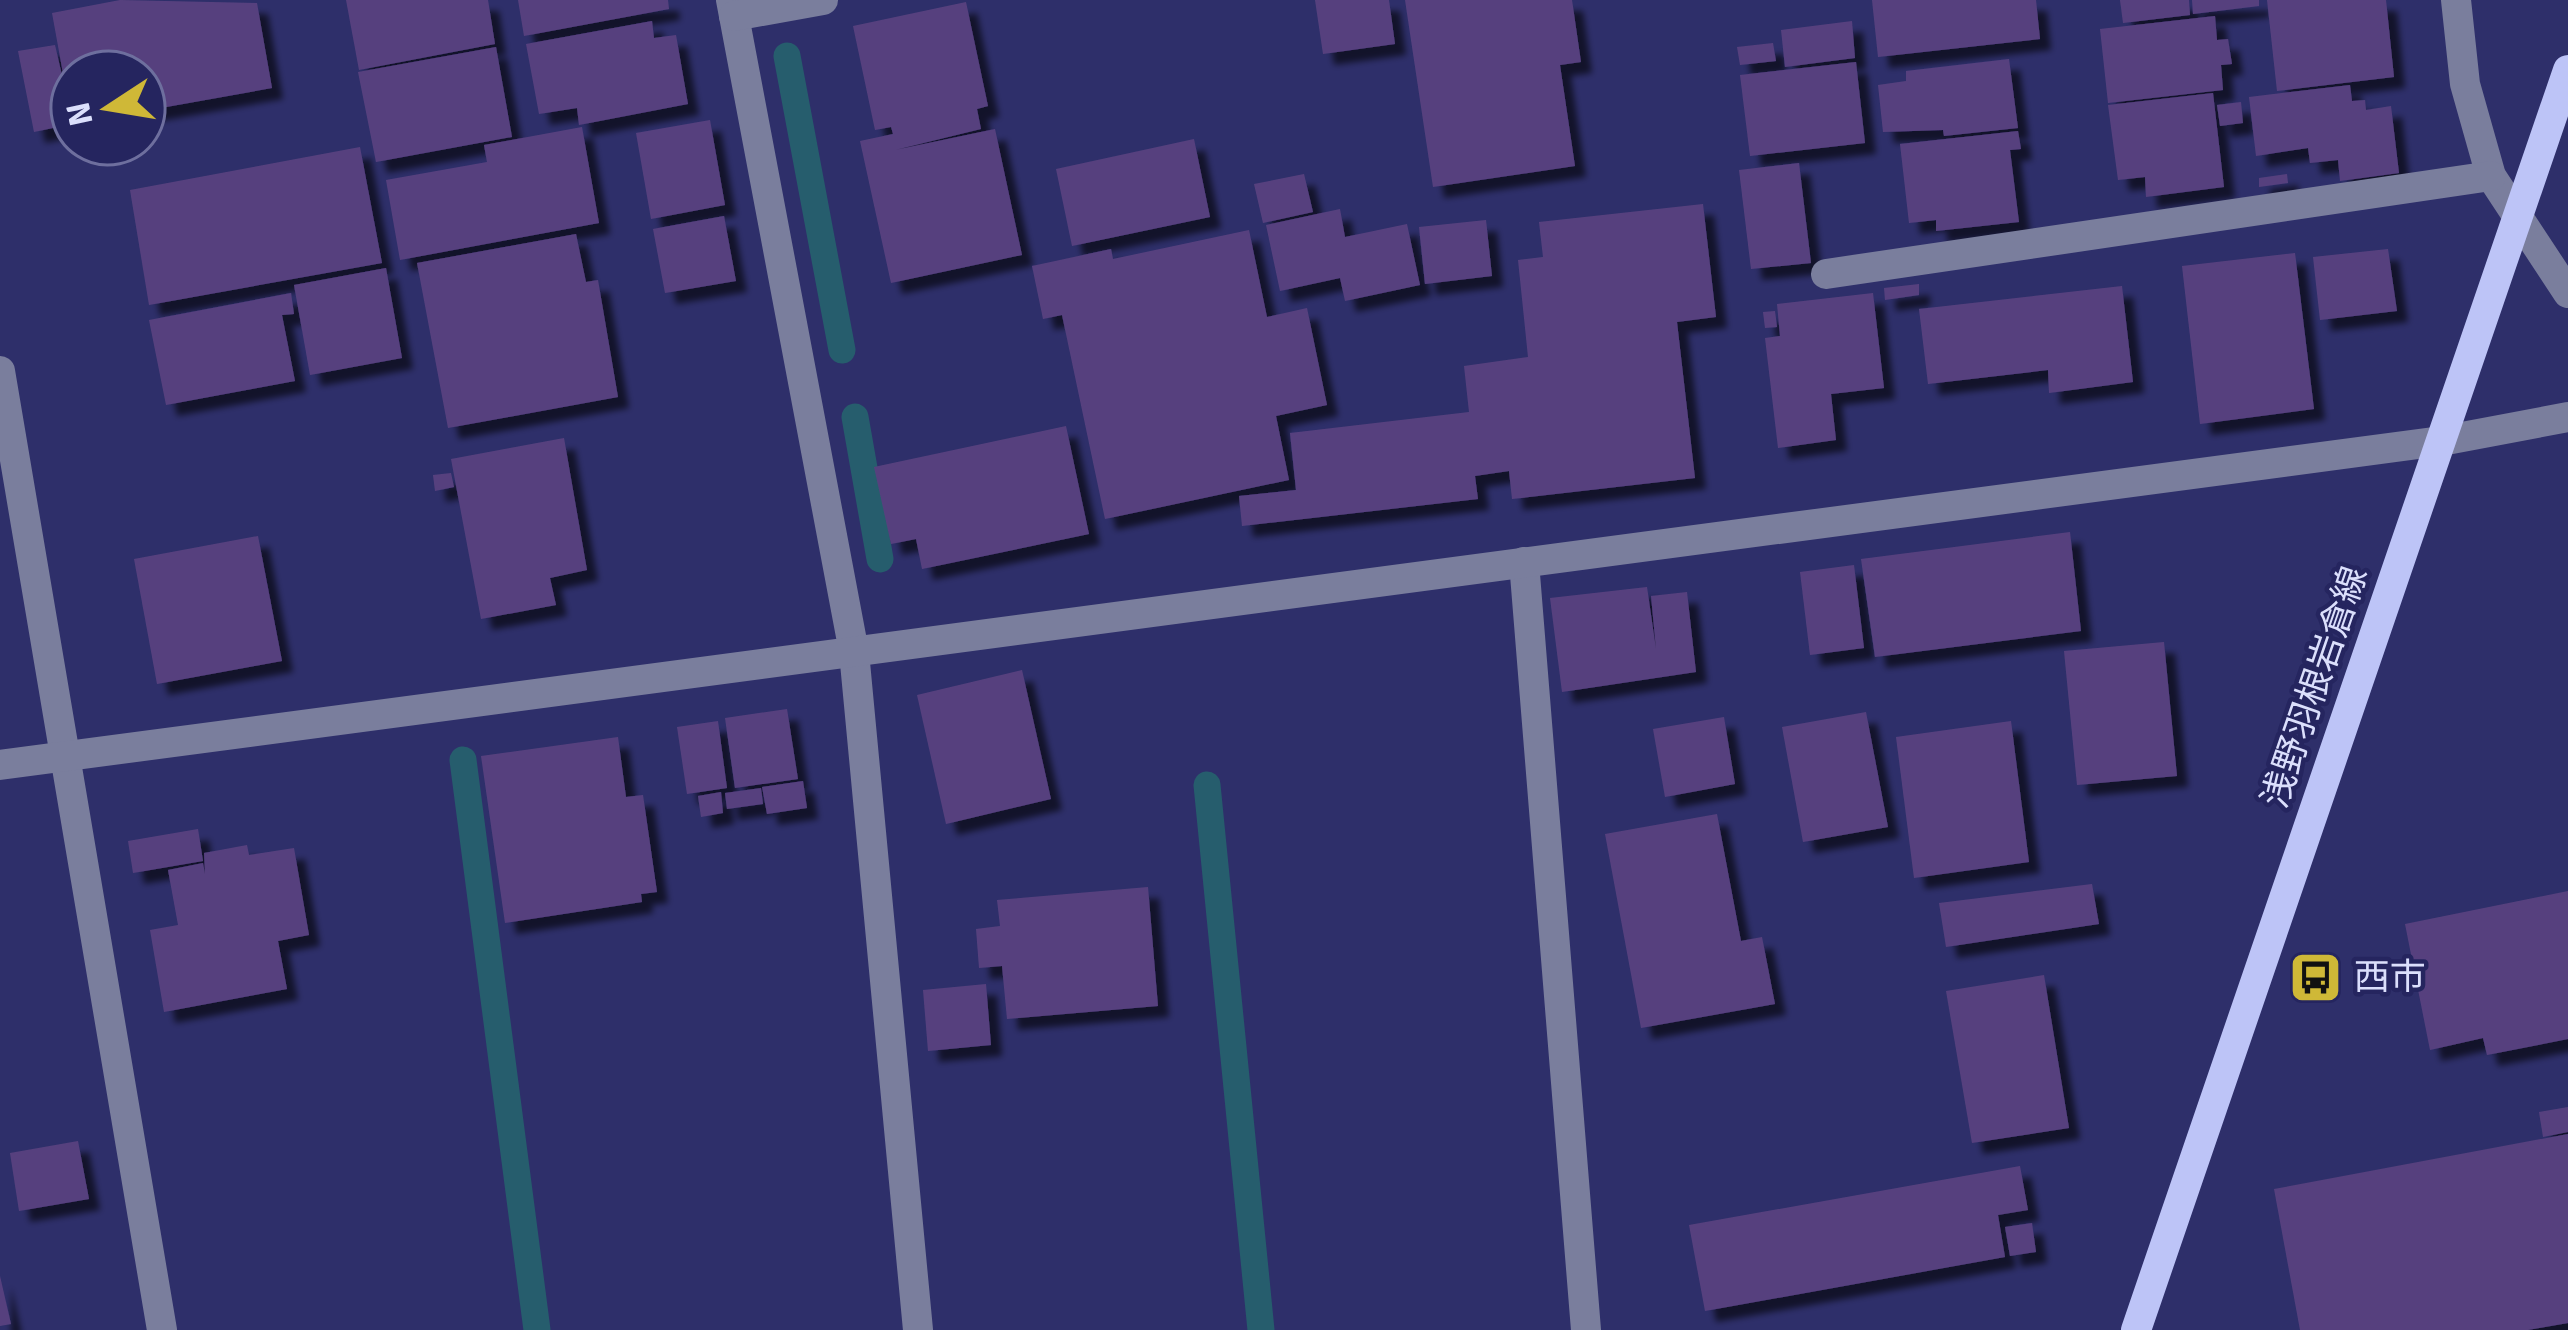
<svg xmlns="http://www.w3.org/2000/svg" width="2568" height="1330" viewBox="0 0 2568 1330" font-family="Signika,'Noto Sans JP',sans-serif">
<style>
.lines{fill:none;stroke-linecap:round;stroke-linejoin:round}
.stream{stroke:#265d6d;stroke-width:27}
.building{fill:#57417e;filter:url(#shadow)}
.minor{stroke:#7a7e9d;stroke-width:30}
.major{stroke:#bdc4f7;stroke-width:30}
.labels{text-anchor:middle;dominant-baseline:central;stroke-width:9;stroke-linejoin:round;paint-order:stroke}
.street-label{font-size:36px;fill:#dbdffc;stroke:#25255f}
.poi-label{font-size:36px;fill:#dbdffc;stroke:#25255f;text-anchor:start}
</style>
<defs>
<filter id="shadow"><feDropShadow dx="11" dy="11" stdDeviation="3" flood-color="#0009"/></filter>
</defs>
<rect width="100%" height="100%" fill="#2e2f6a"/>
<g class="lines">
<g class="stream">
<polyline points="787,56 842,350"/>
<polyline points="855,417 880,559"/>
<polyline points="463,760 537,1330"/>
<polyline points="1207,785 1261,1330"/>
</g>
</g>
<g class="building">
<polygon points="120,0 257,3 272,88 144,111 144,72 72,72 72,124 34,132 18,51 55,45 68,101 52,13"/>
<polygon points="346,0 488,0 495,44 359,70"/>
<polygon points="518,0 668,0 669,9 524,36"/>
<polygon points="1315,0 1389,0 1395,44 1323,54"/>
<polygon points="1405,0 1572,0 1581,62 1560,65 1575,166 1433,187"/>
<polygon points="1872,0 2036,0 2040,39 1878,57"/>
<polygon points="2120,0 2189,0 2190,15 2123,23"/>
<polygon points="2192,0 2259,0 2259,6 2193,14"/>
<polygon points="2267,0 2386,0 2394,77 2277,91"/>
<polygon points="966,2 988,106 977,109 981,129 895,150 995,129 1022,255 891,283 860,141 893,134 891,127 875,130 853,26"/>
<polygon points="2215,16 2217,40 2228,39 2232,64 2221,65 2223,90 2108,103 2100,29"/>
<polygon points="652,21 654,38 676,35 688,104 579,125 577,108 539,114 526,44"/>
<polygon points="1852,21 1855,58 1785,67 1781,30"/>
<polygon points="1773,43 1776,61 1740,65 1737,47"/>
<polygon points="496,47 512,137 376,162 358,72"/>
<polygon points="2009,59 2018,128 1944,136 1943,130 1883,132 1878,85 1906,81 1906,71"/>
<polygon points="1856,62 1865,143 1750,156 1740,75"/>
<polygon points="2350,85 2352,101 2365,100 2366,110 2391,106 2399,173 2340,181 2338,160 2310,163 2308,148 2256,156 2249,97"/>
<polygon points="2213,93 2224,187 2146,197 2145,177 2118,180 2108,105"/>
<polygon points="2241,102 2243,123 2220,126 2217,105"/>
<polygon points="710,120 725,205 651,219 636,133"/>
<polygon points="582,127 599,223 400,260 386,180 487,162 484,145"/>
<polygon points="2018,131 2021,149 2010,150 2019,222 1936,231 1936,220 1909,223 1900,144"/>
<polygon points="1194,139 1210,217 1072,246 1056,169"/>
<polygon points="360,147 382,263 149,305 130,190"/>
<polygon points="1799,163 1811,263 1751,269 1739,170"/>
<polygon points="1304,174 1313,212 1263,223 1254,184"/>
<polygon points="2287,174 2288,183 2259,187 2259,178"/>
<polygon points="1703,204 1716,317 1677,322 1695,478 1512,499 1509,471 1475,476 1478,499 1242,526 1239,496 1296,490 1290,433 1469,412 1464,366 1528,357 1518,260 1543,257 1539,222"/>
<polygon points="1340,209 1345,237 1407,224 1420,285 1345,301 1340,278 1280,291 1266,225"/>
<polygon points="724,216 736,281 665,293 653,229"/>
<polygon points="1486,220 1492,276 1425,284 1419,227"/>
<polygon points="1249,230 1267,317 1307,308 1327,405 1276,416 1289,480 1105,519 1062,315 1043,319 1032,266 1111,249 1113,259"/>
<polygon points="576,234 586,282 598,280 618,397 448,428 417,263"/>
<polygon points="2388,249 2397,311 2320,320 2313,257"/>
<polygon points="2295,253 2314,409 2200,424 2182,266"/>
<polygon points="386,268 402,358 310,375 294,285"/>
<polygon points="1919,284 1919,295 1885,300 1884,288"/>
<polygon points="2122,286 2133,382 2049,393 2048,370 1928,384 1919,309"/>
<polygon points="291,293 294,314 282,315 295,381 166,405 149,320"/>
<polygon points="1873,293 1884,388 1831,394 1836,440 1778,448 1765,338 1780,336 1777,304"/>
<polygon points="1775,311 1777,327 1765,328 1763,312"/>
<polygon points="1066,426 1089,534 922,569 916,539 891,544 874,467"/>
<polygon points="564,438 587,570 550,578 556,605 481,619 451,459"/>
<polygon points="451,473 454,487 435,491 433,475"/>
<polygon points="2070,532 2081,631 1875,657 1861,559"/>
<polygon points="258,536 282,661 157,684 134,559"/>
<polygon points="1854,565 1864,648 1810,655 1800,572"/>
<polygon points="1647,587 1656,649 1651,596 1687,592 1696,672 1562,692 1550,598"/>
<polygon points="2164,642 2177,776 2077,785 2064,651"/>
<polygon points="1022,670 1051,799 946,824 917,695"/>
<polygon points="787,709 798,779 735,788 725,718"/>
<polygon points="1866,712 1888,827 1803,842 1782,727"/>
<polygon points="1724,717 1735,784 1665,797 1653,729"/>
<polygon points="718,721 727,788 687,794 677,727"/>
<polygon points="2011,721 2029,862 1914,878 1896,737"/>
<polygon points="618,737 626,797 643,795 657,892 641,894 642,902 505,923 481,756"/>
<polygon points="803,781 807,808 767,814 762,787"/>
<polygon points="761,788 763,804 727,809 725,793"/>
<polygon points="721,792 723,813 701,817 698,796"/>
<polygon points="1717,814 1741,941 1762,937 1775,1004 1641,1028 1605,834"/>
<polygon points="198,829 203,861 133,873 128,841"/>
<polygon points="247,845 249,855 294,848 309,935 278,941 287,989 164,1012 150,930 178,925 168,870 203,863 205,874 204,853"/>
<polygon points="2092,884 2099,924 1946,947 1939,903"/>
<polygon points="1148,887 1158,1006 1007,1019 1002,966 979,968 976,929 1000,926 997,900"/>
<polygon points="2568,891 2568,1039 2487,1055 2483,1038 2430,1050 2405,924"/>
<polygon points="2044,975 2069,1128 1972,1143 1946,991"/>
<polygon points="986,984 991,1045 928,1051 923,990"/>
<polygon points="2568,1107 2568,1132 2543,1137 2539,1112"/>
<polygon points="2568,1134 2568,1323 2528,1330 2300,1330 2274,1189"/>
<polygon points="78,1141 89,1199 19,1211 10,1153"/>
<polygon points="2020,1166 2028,1210 1998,1215 2005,1257 1705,1311 1689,1225"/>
<polygon points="2032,1223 2036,1252 2010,1256 2005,1227"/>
<polygon points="0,1276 11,1324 0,1326"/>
</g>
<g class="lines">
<g class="minor">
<polyline points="731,0 854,652 918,1330"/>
<polyline points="2456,0 2465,84 2491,176 2568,293"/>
<polyline points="734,16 823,0"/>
<polyline points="1826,274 2491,176"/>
<polyline points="0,371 162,1330"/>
<polyline points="1524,562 1586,1330"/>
<polyline points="0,765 2441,441 2568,417"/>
</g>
<polyline class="major" points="2136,1330 2568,70"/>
</g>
<defs>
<symbol id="bus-square" viewBox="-11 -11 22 22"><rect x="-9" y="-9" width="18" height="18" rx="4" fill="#cfb837" stroke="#25255f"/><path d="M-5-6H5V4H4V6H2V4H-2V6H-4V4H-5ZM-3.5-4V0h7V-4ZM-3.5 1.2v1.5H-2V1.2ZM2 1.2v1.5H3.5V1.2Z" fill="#111"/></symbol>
</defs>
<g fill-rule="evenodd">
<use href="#bus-square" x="2286" y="948" width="59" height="59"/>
</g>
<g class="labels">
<g class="street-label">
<text transform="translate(2315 687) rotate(-71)">浅野羽根岩倉線</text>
</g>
<g class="poi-label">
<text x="2354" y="977">西市</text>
</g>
</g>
<g transform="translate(108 108) rotate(258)"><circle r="57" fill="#25255f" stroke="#6e6f9e" stroke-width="3"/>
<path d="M0-9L21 45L0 30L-21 45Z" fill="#cfb837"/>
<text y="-18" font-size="33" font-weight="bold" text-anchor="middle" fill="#dbdffc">N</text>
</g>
</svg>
